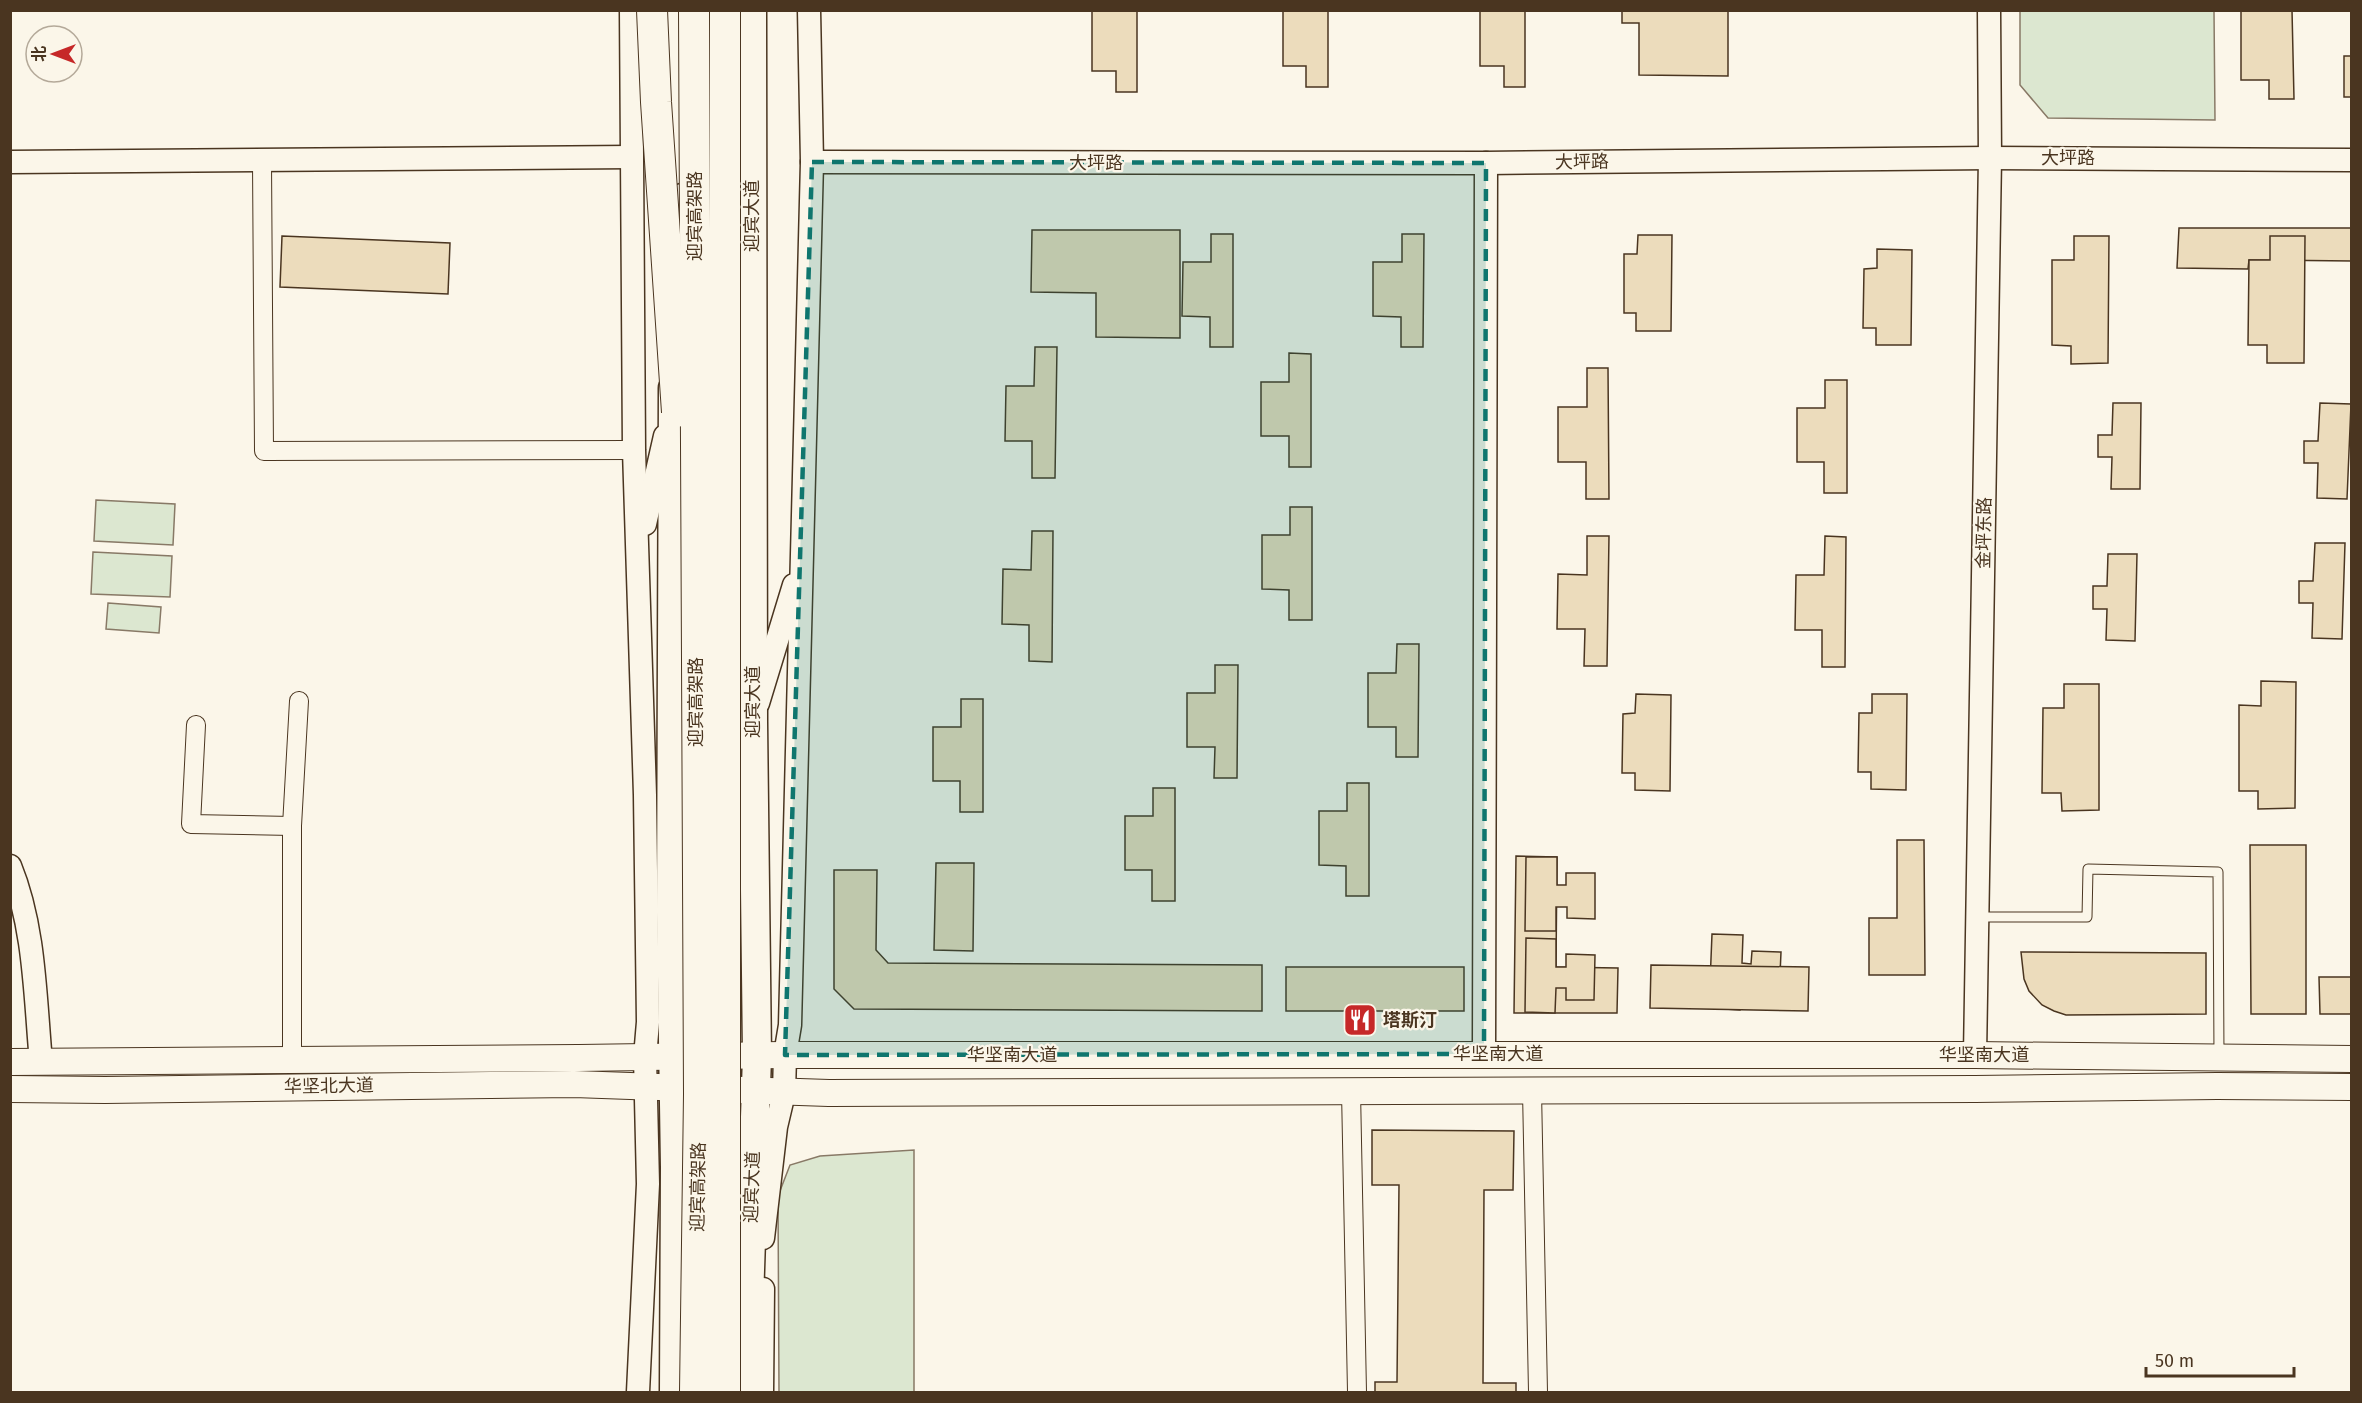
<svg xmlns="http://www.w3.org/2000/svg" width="2362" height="1403" viewBox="0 0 2362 1403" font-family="'Fira Sans','Noto Sans SC',sans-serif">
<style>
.green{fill:#dce7d0;stroke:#887966;stroke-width:1.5}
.building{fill:#ecdcbc;stroke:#4a3520;stroke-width:1.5}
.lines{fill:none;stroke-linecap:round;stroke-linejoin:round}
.service-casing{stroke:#4a3520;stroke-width:11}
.minor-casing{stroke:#4a3520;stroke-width:20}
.tertiary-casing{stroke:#4a3520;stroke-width:25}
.secondary-casing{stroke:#4a3520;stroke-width:28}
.primary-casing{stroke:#4a3520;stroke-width:31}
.service{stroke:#fbf6e9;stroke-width:9}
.minor{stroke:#fbf6e9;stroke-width:18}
.tertiary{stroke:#fbf6e9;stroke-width:22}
.secondary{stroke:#fbf6e9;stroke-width:26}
.primary{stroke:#fbf6e9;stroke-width:28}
.trunk-bridge-casing{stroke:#4a3520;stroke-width:32;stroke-linecap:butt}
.trunk-bridge{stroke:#fbf6e9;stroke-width:30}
.marked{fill:#0f766e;fill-opacity:0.2;stroke:#0f766e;stroke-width:4.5;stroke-dasharray:12 8;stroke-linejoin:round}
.labels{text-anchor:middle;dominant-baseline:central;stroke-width:4.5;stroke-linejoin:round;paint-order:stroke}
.street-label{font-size:18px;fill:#4a3520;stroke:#fbf6e9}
.poi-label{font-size:18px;font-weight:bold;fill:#4a3520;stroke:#fbf6e9;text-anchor:start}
</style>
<rect width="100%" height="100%" fill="#fbf6e9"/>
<g class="green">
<polygon points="2020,11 2214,11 2215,120 2048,118 2020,85"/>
<polygon points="96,500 175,504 173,545 94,541"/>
<polygon points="93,552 172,556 170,597 91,594"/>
<polygon points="108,603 161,607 159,633 106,629"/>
<polygon points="914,1150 914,1392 779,1392 778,1196 790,1165 820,1156"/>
</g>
<g class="building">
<polygon points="1092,10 1137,10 1137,92 1116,92 1116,71 1092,71"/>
<polygon points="1283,10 1328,10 1328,87 1306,87 1306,66 1283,66"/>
<polygon points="1480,10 1525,10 1525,87 1504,87 1504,66 1480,66"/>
<polygon points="1622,10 1728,10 1728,76 1639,75 1639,23 1622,23"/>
<polygon points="2241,10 2292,10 2294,99 2269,99 2269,80 2241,80"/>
<rect x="2344" y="56" width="8" height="41"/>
<polygon points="2179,228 2352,228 2352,261 2249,260 2248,269 2177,268"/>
<polygon points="1032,230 1180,230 1180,338 1096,337 1096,293 1031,292"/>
<polygon points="1211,234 1233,234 1233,347 1210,347 1210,317 1182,316 1183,262 1211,262"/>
<polygon points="1402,234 1424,234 1423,347 1401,347 1401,317 1373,316 1373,262 1402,262"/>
<polygon points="1638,235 1672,235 1671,331 1636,331 1636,313 1624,313 1624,254 1637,254"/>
<polygon points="282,236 450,243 448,294 280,287"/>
<polygon points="2074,236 2109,236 2108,363 2071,364 2071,346 2052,345 2052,260 2074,260"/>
<polygon points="2270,236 2305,236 2304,363 2267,363 2267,345 2248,345 2249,260 2270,260"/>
<polygon points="1877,249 1912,250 1911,345 1876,345 1876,328 1863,328 1864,269 1877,268"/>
<polygon points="1035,347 1057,347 1055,478 1032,478 1032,441 1005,441 1006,386 1034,386"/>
<polygon points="1289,353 1311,354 1311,467 1289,467 1289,436 1261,436 1261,382 1289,382"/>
<polygon points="1587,368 1608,368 1609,499 1586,499 1586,462 1558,462 1558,407 1587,407"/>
<polygon points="1825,380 1847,380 1847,493 1824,493 1824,462 1797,462 1797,408 1825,408"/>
<polygon points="2113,403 2141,403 2140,489 2111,489 2112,457 2098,457 2098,435 2112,435"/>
<polygon points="2320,403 2351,404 2347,499 2317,498 2318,463 2304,463 2304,441 2318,441"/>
<polygon points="1290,507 1312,507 1312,620 1289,620 1289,590 1262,589 1262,535 1290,535"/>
<polygon points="1032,531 1053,531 1052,662 1029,661 1029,625 1002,624 1003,569 1031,570"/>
<polygon points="1587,536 1609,536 1607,666 1584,666 1585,629 1557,629 1558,574 1587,575"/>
<polygon points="1825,536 1846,537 1845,667 1822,667 1822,630 1795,630 1796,575 1824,575"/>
<polygon points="2315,543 2345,543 2342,639 2312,638 2313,603 2299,603 2299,581 2313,581"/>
<polygon points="2108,554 2137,554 2135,641 2106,640 2107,609 2093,609 2093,586 2107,586"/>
<polygon points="1397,644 1419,644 1418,757 1396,757 1396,727 1368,727 1368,673 1396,673"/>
<polygon points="1215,665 1238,665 1237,778 1214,778 1215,747 1187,747 1187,693 1215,693"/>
<polygon points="2261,681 2296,682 2295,808 2258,809 2258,791 2239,791 2239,705 2261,706"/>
<polygon points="2064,684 2099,684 2099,810 2062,811 2061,793 2042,793 2043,708 2064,708"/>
<polygon points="1636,694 1671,695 1670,791 1635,790 1635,773 1622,773 1623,714 1635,713"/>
<polygon points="1872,694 1907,694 1906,790 1871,789 1871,772 1858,772 1859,713 1872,713"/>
<polygon points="961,699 983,699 983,812 960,812 960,781 933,781 933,727 961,727"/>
<polygon points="1347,783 1369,783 1369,896 1346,896 1346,866 1319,865 1319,811 1347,811"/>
<polygon points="1153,788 1175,788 1175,901 1152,901 1152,870 1125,870 1125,816 1153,816"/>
<polygon points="1897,840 1924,840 1925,975 1869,975 1869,918 1897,918"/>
<polygon points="2250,845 2306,845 2306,1014 2251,1014"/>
<polygon points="1516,856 1557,857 1556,967 1618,968 1617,1013 1514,1013"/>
<polygon points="1526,857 1557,857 1557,885 1566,885 1566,873 1595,873 1595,919 1567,918 1567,907 1556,907 1556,931 1525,931"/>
<polygon points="936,863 974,863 973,951 934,950"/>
<polygon points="834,870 877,870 876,950 888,963 1262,965 1262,1011 854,1009 834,989"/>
<polygon points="1712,934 1743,935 1742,963 1751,964 1752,951 1781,952 1779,998 1751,997 1751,985 1741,985 1740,1010 1709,1008"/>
<polygon points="1526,938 1556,939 1556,967 1566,967 1566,954 1595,955 1594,1000 1566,1000 1566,988 1556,988 1555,1013 1525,1012"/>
<polygon points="2021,952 2206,953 2206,1014 2066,1015 2054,1011 2042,1005 2029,991 2024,979"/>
<polygon points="1651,965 1809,967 1808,1011 1650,1008"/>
<rect x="1286" y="967" width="178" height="44"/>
<polygon points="2319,977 2352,977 2352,1014 2320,1014"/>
<polygon points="1372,1130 1514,1131 1513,1190 1484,1190 1483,1383 1516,1383 1516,1392 1375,1392 1375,1382 1397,1382 1399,1185 1372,1185"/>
</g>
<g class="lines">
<defs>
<polyline id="service" points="1977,917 2087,917 2088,869 2218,872 2219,1057"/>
<g id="minor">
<polyline points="262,162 264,451 634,450"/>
<polyline points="196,725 191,824 292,826"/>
<polyline points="292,1059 292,826 299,701"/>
<polyline points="1351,1091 1357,1392"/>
<polyline points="1532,1091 1538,1392"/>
</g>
<g id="tertiary">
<polyline points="631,10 634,450 645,795 648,1022 645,1057 648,1184 638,1392"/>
<polyline points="10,162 632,157"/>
<polyline points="812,162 1486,163 1990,158 2352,160"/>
<polyline points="645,524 665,436"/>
<polyline points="758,703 794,585"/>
<path d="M 10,866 C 35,927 35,997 41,1062"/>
<polyline points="1484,1054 1486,163"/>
<polyline points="1975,1055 1990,158 1989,10"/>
<polyline points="763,1238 776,1127 784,1093 785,1055 790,1025 812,162 809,10"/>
<polyline points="762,1392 763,1289"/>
</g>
<g id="secondary">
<polyline points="10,1062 579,1058 785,1055 1975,1055 2352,1059"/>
<polyline points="10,1089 105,1090 574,1084 829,1093 1975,1089 2217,1086 2352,1087"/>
</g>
<g id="primary">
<polyline points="673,10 673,170"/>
<polyline points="673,388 671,912 675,1167 674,1392"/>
<polyline points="746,1392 757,1056 753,722 752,10"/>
</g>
</defs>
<use href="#service" class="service-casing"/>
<use href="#minor" class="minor-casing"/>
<use href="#tertiary" class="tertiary-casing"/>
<use href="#secondary" class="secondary-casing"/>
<use href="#primary" class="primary-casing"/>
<use href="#service" class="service"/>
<use href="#minor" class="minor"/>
<use href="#tertiary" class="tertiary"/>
<use href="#secondary" class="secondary"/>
<use href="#primary" class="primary"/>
<defs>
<g id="trunk-bridge">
<polyline points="652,10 656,102 677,412"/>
<polyline points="694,10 699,1094 695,1392"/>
<polyline points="725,1392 725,10"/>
</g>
</defs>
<use href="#trunk-bridge" class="trunk-bridge-casing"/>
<use href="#trunk-bridge" class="trunk-bridge"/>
</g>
<path class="marked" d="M 812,162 L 1486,163 L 1484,1054 L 785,1055 Z"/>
<defs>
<symbol id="restaurant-square" viewBox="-11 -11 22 22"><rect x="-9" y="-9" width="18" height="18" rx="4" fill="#c62828" stroke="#fbf6e9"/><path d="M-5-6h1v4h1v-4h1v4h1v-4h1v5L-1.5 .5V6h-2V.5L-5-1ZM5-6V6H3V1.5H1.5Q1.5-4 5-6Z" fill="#fff"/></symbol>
</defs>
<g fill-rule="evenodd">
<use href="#restaurant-square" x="1341" y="1001" width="38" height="38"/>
</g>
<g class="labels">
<g class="street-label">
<text x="2068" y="158">大坪路</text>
<text transform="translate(1582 162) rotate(-1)">大坪路</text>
<text x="1096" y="163">大坪路</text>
<text transform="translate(695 216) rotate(-90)">迎宾高架路</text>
<text transform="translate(752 216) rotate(-90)">迎宾大道</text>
<text transform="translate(1984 533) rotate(-89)">金坪东路</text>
<text transform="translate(696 702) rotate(-90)">迎宾高架路</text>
<text transform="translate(753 702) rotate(-90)">迎宾大道</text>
<text x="1498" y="1054">华坚南大道</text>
<text x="1012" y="1055">华坚南大道</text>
<text x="1984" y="1055">华坚南大道</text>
<text transform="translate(329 1086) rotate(-1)">华坚北大道</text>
<text transform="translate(698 1187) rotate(-89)">迎宾高架路</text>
<text transform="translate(752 1187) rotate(-88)">迎宾大道</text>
</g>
<g class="poi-label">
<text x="1383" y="1020">塔斯汀</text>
</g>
</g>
<rect width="2362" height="1403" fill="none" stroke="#4a3520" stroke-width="24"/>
<g transform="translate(54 54) rotate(270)"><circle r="28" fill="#fbf6e9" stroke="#b4a999" stroke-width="1.5"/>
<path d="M0-4.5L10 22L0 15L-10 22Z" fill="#c62828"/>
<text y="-9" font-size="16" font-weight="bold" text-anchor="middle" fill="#4a3520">北</text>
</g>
<path d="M2146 1367v9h148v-9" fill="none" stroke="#4a3520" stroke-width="3"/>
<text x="2155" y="1367" font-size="18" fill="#4a3520" stroke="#fbf6e9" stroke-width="4.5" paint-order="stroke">50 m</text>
</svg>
